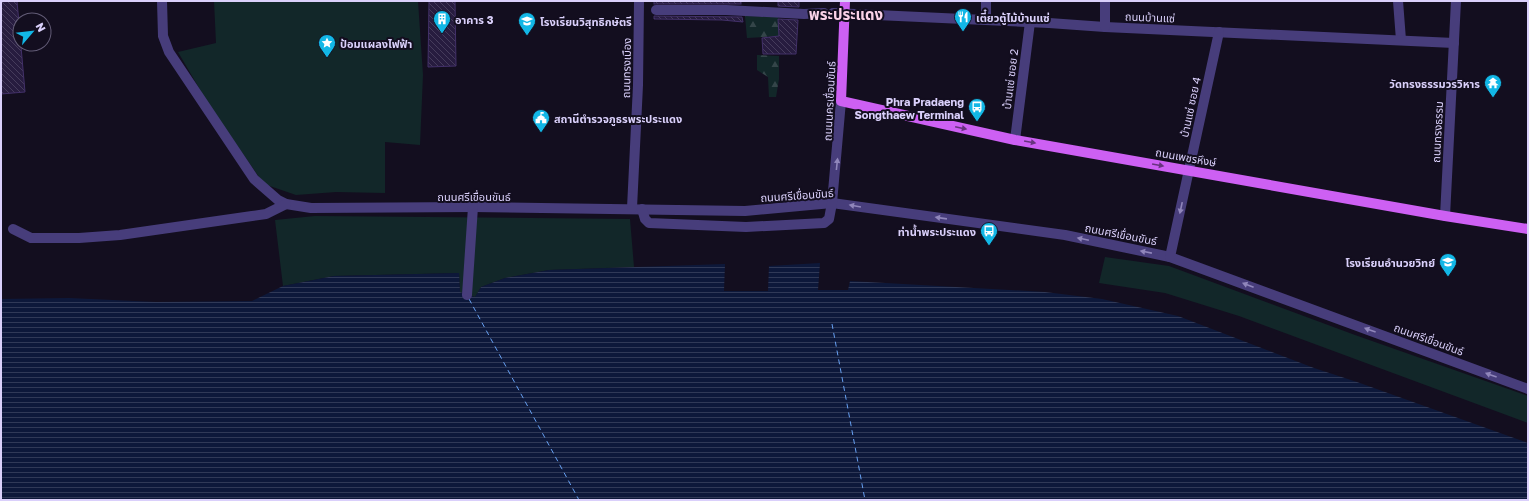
<svg xmlns="http://www.w3.org/2000/svg" width="1529" height="501" viewBox="0 0 1529 501" font-family="'Golos Text','Noto Sans Thai',sans-serif">
<style>
.forest{fill:url(#forest-firs)}
.green{fill:#122729}
.water{fill:url(#water-rules)}
.lines{fill:none;stroke-linecap:round;stroke-linejoin:round}
.ferry{stroke:#67a1f3;stroke-width:1;stroke-dasharray:5 4;stroke-linecap:butt}
.building{fill:url(#building-back-hatch);stroke:#423069}
.minor{stroke:#473d7b;stroke-width:10}
.major{stroke:#cd60f3;stroke-width:10}
.oneway{fill:#67337e}
.oneway2{fill:#9086bb}
.labels{text-anchor:middle;dominant-baseline:central;stroke-width:4;stroke-linejoin:round;paint-order:stroke}
.poi-label{font-size:11px;font-weight:bold;fill:#dad0fb;stroke:#130e1f;text-anchor:start}
.street-label{font-size:11px;fill:#dad0fb;stroke:#130e1f}
.district-label{font-size:15px;font-weight:bold;fill:#fbd2e8;stroke:#130e1f}
</style>
<defs>
<pattern id="forest-firs" width="22" height="20" patternUnits="userSpaceOnUse"><rect width="22" height="20" fill="#122729"/><path d="M5 1l3.5 6h-7zM16 11l3.5 6h-7z" fill="#344549"/></pattern>
<pattern id="water-rules" width="6" height="5" patternUnits="userSpaceOnUse"><rect width="6" height="5" fill="#0d183a"/><path d="M0 2.5h6" fill="none" stroke="#303957"/></pattern>
<pattern id="building-back-hatch" width="6" height="6" patternUnits="userSpaceOnUse"><rect width="6" height="6" fill="#271c3f"/><path d="M-1 5l2 2M0 0l6 6M5-1l2 2" fill="none" stroke="#463c5c"/></pattern>
</defs>
<rect width="100%" height="100%" fill="#130e1f"/>
<g class="forest">
<polygon points="745,16 778,17 779,36 747,38"/>
<polygon points="757,55 779,56 779,79 776,97 769,97 768,77 757,70"/>
</g>
<g class="green">
<polygon points="214,1 418,1 423,75 420,145 385,142 385,193 336,192 296,195 264,184 209,105 178,52 216,43"/>
<polygon points="315,216 630,219 634,267 549,270 505,278 481,287 475,297 460,292 459,273 334,276 283,286 275,220"/>
<polygon points="1105,257 1169,266 1355,335 1528,396 1528,423 1239,316 1165,293 1099,283"/>
</g>
<polygon class="water" points="820,263 818,290 848,290 850,281 1045,292 1102,299 1178,316 1314,368 1357,382 1528,443 1528,500 1,500 1,299 69,298 156,302 252,301 283,286 334,276 459,273 460,292 475,297 481,287 505,278 549,270 725,264 724,291 768,291 769,266"/>
<g class="lines">
<g class="ferry">
<polyline points="469,299 579,500"/>
<polyline points="832,324 865,500"/>
</g>
</g>
<g class="building">
<polygon points="1,1 17,1 25,92 1,94"/>
<polygon points="429,1 455,1 456,66 428,67"/>
<rect x="654" y="1" width="87" height="3"/>
<polygon points="778,1 799,1 799,7 778,6"/>
<polygon points="654,16 742,17 743,22 722,20 654,19"/>
<polygon points="778,19 798,20 796,54 763,54 762,38 779,36"/>
</g>
<g class="lines">
<g class="minor">
<polyline points="162,1 163,36 169,52 254,179 278,200 286,204 311,208 473,207 745,211 832,203 1065,235 1170,257 1528,389"/>
<polyline points="986,1 986,20"/>
<polyline points="1398,1 1401,40"/>
<polyline points="656,10 726,10 804,14 824,13"/>
<polyline points="833,13 1049,23 1105,27 1454,43"/>
<polyline points="1105,27 1105,1"/>
<polyline points="1015,140 1030,22"/>
<polyline points="632,208 638,85 639,1"/>
<polyline points="642,209 645,219 649,223 746,227 824,223 829,219 832,203 841,101"/>
<polyline points="1445,216 1456,1"/>
<polyline points="13,229 31,238 79,238 120,235 252,216 266,214 286,204"/>
<polyline points="1170,257 1219,32"/>
<polyline points="467,295 473,207"/>
</g>
<polyline class="major" points="845,1 841,101 1015,140 1445,216 1528,229"/>
</g>
<defs><path id="oneway-solid" d="M-6-.8H1V-3.2L6.5 0L1 3.2V.8H-6Z"/></defs>
<g class="oneway">
<use href="#oneway-solid" transform="translate(961 128) rotate(12)"/>
<use href="#oneway-solid" transform="translate(1030 142) rotate(10)"/>
<use href="#oneway-solid" transform="translate(1158 165) rotate(10)"/>
</g>
<g class="oneway2">
<use href="#oneway-solid" transform="translate(837 164) rotate(-84)"/>
<use href="#oneway-solid" transform="translate(855 206) rotate(-170)"/>
<use href="#oneway-solid" transform="translate(1181 208) rotate(102)"/>
<use href="#oneway-solid" transform="translate(941 218) rotate(-172)"/>
<use href="#oneway-solid" transform="translate(1083 239) rotate(-168)"/>
<use href="#oneway-solid" transform="translate(1146 252) rotate(-169)"/>
<use href="#oneway-solid" transform="translate(1248 285) rotate(-159)"/>
<use href="#oneway-solid" transform="translate(1370 330) rotate(-160)"/>
<use href="#oneway-solid" transform="translate(1491 375) rotate(-160)"/>
</g>
<defs>
<symbol id="restaurant-pin" viewBox="-11 -11 22 30"><path d="M0 17L-7.5 6A9.5 9.5 0 1 1 7.5 6Z" fill="#12b7e6" stroke="#130e1f"/><path d="M-5-6h1v4h1v-4h1v4h1v-4h1v5L-1.5 .5V6h-2V.5L-5-1ZM5-6V6H3V1.5H1.5Q1.5-4 5-6Z" fill="#fff"/></symbol>
<symbol id="building-pin" viewBox="-11 -11 22 30"><path d="M0 17L-7.5 6A9.5 9.5 0 1 1 7.5 6Z" fill="#12b7e6" stroke="#130e1f"/><path d="M-4-6H4V6H1V3H-1V6H-4ZM-2.5-4.3h1.7v1.8h-1.7ZM.8-4.3h1.7v1.8H.8ZM-2.5-1h1.7V.8h-1.7ZM.8-1h1.7V.8H.8Z" fill="#fff"/></symbol>
<symbol id="school-pin" viewBox="-11 -11 22 30"><path d="M0 17L-7.5 6A9.5 9.5 0 1 1 7.5 6Z" fill="#12b7e6" stroke="#130e1f"/><path d="M0-5L7-2L0 1L-7-2ZM-4 1L0 2.5L4 1V4Q0 6-4 4Z" fill="#fff"/></symbol>
<symbol id="sight-pin" viewBox="-11 -11 22 30"><path d="M0 17L-7.5 6A9.5 9.5 0 1 1 7.5 6Z" fill="#12b7e6" stroke="#130e1f"/><path d="M0-6L1.8-2.2L6-1.7L2.9 1.2L3.7 5.4L0 3.3L-3.7 5.4L-2.9 1.2L-6-1.7L-1.8-2.2Z" fill="#fff"/></symbol>
<symbol id="temple-pin" viewBox="-11 -11 22 30"><path d="M0 17L-7.5 6A9.5 9.5 0 1 1 7.5 6Z" fill="#12b7e6" stroke="#130e1f"/><path d="M0-6L5-2H3V0L6.5 2.5H4V6H1.5V3h-3V6H-4V2.5H-6.5L-3 0V-2H-5Z" fill="#fff"/></symbol>
<symbol id="bus-pin" viewBox="-11 -11 22 30"><path d="M0 17L-7.5 6A9.5 9.5 0 1 1 7.5 6Z" fill="#12b7e6" stroke="#130e1f"/><path d="M-5-6H5V4H4V6H2V4H-2V6H-4V4H-5ZM-3.5-4V0h7V-4ZM-3.5 1.2v1.5H-2V1.2ZM2 1.2v1.5H3.5V1.2Z" fill="#fff"/></symbol>
<symbol id="civic-pin" viewBox="-11 -11 22 30"><path d="M0 17L-7.5 6A9.5 9.5 0 1 1 7.5 6Z" fill="#12b7e6" stroke="#130e1f"/><path d="M-.6-6.5H3V-4.5H.6V-3L4-1V1h2V6H-6V1h2V-1L-.6-3ZM-1.2 2.5V6h2.4V2.5Z" fill="#fff"/></symbol>
</defs>
<g fill-rule="evenodd">
<use href="#restaurant-pin" x="953" y="7" width="20" height="27"/>
<use href="#building-pin" x="432" y="9" width="20" height="27"/>
<use href="#school-pin" x="517" y="11" width="20" height="27"/>
<use href="#sight-pin" x="317" y="33" width="20" height="27"/>
<use href="#temple-pin" x="1483" y="73" width="20" height="27"/>
<use href="#bus-pin" x="967" y="97" width="20" height="27"/>
<use href="#civic-pin" x="531" y="108" width="20" height="27"/>
<use href="#bus-pin" x="979" y="221" width="20" height="27"/>
<use href="#school-pin" x="1438" y="252" width="20" height="27"/>
</g>
<g class="labels">
<g class="poi-label">
<text x="976" y="17">เตี๋ยวตู้ไม้บ้านแซ่</text>
<text x="455" y="19">อาคาร 3</text>
<text x="540" y="21">โรงเรียนวิสุทธิกษัตรี</text>
<text x="340" y="43">ป้อมแผลงไฟฟ้า</text>
<text x="1480" y="83" text-anchor="end">วัดทรงธรรมวรวิหาร</text>
<text x="964" y="101" text-anchor="end">Phra Pradaeng<tspan x="964" dy="13">Songthaew Terminal</tspan></text>
<text x="554" y="118">สถานีตำรวจภูธรพระประแดง</text>
<text x="976" y="231" text-anchor="end">ท่าน้ำพระประแดง</text>
<text x="1435" y="262" text-anchor="end">โรงเรียนอำนวยวิทย์</text>
</g>
<g class="street-label">
<text transform="translate(1150 17) rotate(2)">ถนนบ้านแซ่</text>
<text transform="translate(626 68) rotate(-89)">ถนนทรงเมือง</text>
<text transform="translate(1010 79) rotate(-83)">บ้านแซ่ ซอย 2</text>
<text transform="translate(829 101) rotate(-87)">ถนนนครเขื่อนขันธ์</text>
<text transform="translate(1190 107) rotate(-78)">บ้านแซ่ ซอย 4</text>
<text transform="translate(1437 132) rotate(-87)">ถนนทรงธรรม</text>
<text transform="translate(1186 157) rotate(10)">ถนนเพชรหึงษ์</text>
<text transform="translate(797 195) rotate(-4)">ถนนศรีเขื่อนขันธ์</text>
<text x="474" y="196">ถนนศรีเขื่อนขันธ์</text>
<text transform="translate(1121 234) rotate(11)">ถนนศรีเขื่อนขันธ์</text>
<text transform="translate(1429 339) rotate(20)">ถนนศรีเขื่อนขันธ์</text>
</g>
<g class="district-label">
<text x="846" y="14">พระประแดง</text>
</g>
</g>
<rect width="1529" height="501" fill="none" stroke="#dad0fb" stroke-width="4"/>
<g transform="translate(32 32) rotate(62)"><circle r="19" fill="#130e1f" stroke="#635c77"/>
<path d="M0-3L7 15L0 10L-7 15Z" fill="#12b7e6"/>
<text y="-6" font-size="11" font-weight="bold" text-anchor="middle" fill="#dad0fb">N</text>
</g>
</svg>
